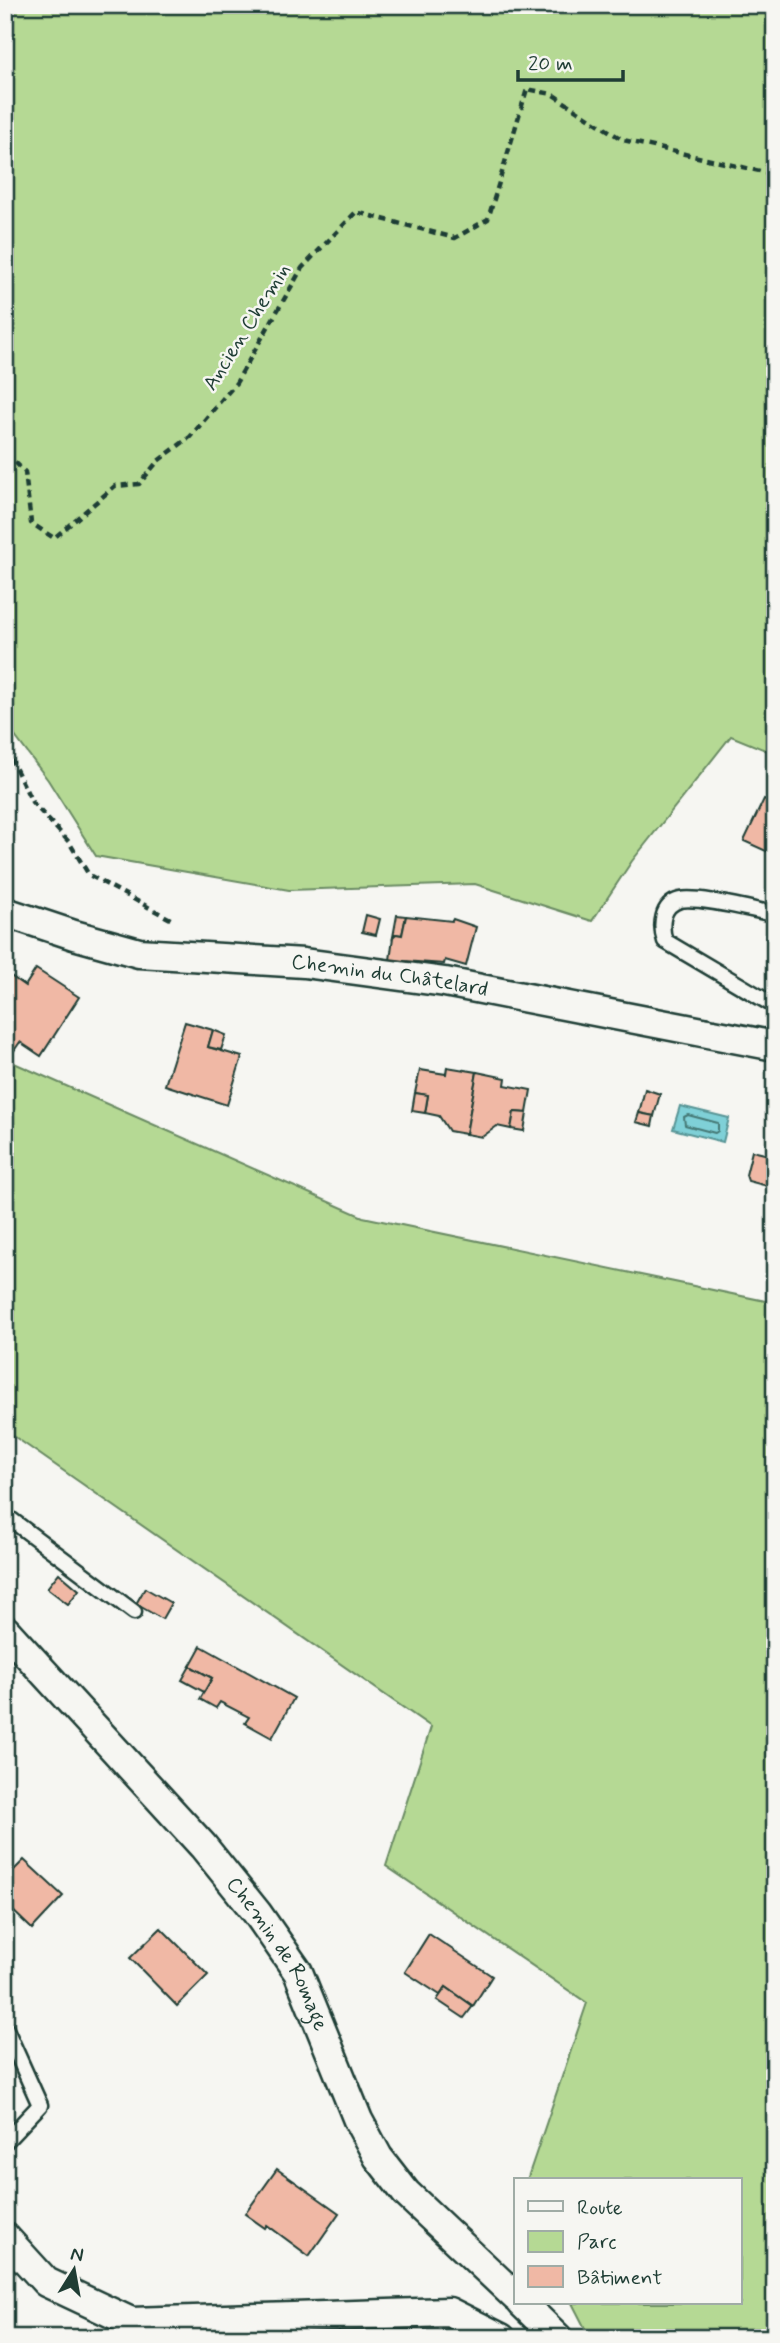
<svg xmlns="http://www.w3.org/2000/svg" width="780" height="2343" viewBox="0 0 780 2343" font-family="Mynerve,sans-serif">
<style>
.green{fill:#b5d994;stroke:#6a8b64;stroke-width:2}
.water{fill:#7fd0d7;stroke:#599596;stroke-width:2}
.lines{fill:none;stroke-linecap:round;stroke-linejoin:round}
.shore{stroke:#457875;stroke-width:2}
.building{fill:#f0b8a5;stroke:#1f3d34;stroke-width:2}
.lane-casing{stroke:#1f3d34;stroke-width:19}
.street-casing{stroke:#1f3d34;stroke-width:33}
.path{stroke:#1f3d34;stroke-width:4.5;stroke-dasharray:7 5;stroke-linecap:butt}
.lane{stroke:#f6f6f2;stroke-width:14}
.street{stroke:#f6f6f2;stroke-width:28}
.labels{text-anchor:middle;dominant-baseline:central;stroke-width:5;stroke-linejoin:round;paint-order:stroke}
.street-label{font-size:21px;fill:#1f3d34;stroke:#f6f6f2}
</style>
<rect width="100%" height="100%" fill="#f6f6f2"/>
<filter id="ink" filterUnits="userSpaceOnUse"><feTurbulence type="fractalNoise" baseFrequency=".0143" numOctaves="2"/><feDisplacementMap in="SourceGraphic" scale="14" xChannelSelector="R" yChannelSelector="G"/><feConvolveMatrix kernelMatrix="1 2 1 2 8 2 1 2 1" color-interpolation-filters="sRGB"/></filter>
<g filter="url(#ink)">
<g class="green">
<polygon points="5,5 775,5 775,754 731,736 632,861 592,921 475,884 289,890 96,856 48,780 5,723"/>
<polygon points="5,1059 363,1217 775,1303 775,2338 590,2338 572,2303 740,2303 740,2180 527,2180 587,2003 386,1866 431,1727 5,1430"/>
</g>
<polygon class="water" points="680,1106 729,1118 723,1142 673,1129"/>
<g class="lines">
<polygon class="shore" points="688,1115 718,1123 718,1131 715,1133 685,1125 684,1117"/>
</g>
<g class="building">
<polygon points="764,799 775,804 775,855 744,841"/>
<polygon points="366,915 380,919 376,935 362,932"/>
<polygon points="397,915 406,916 402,935 396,934 393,937"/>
<polygon points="406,916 452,921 453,919 476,927 466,966 445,960 444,964 390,960 393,937 396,934 402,935"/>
<polygon points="36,969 79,997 41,1056 20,1042 13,1052 5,1046 5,972 25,986"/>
<polygon points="185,1022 213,1030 208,1047 242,1057 227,1105 165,1085"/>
<polygon points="213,1030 226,1035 221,1050 208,1047"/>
<polygon points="447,1067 477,1072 466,1134 449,1131 439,1116 425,1113 428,1095 415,1093 420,1070 446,1074"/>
<polygon points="477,1072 506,1078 505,1085 531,1090 527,1113 514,1112 511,1129 497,1126 482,1137 466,1134"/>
<polygon points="645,1089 660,1094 654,1116 639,1113"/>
<polygon points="415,1093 428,1095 425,1113 412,1111"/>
<polygon points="514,1112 527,1113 524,1131 511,1129"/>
<polygon points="639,1113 654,1116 652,1126 636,1122"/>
<polygon points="775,1134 775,1188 748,1181 746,1175 752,1151 769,1155"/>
<polygon points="59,1573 79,1590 68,1604 47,1588"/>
<polygon points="145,1588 171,1603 162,1619 136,1604"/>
<polygon points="201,1646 294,1698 272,1738 245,1723 249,1717 220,1702 216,1708 200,1699 212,1678 190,1666"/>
<polygon points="190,1666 212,1678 204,1692 182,1680"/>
<polygon points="24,1860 63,1896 32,1929 5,1903 5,1879"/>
<polygon points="161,1928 208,1975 177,2006 130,1958"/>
<polygon points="429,1934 492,1976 473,2006 446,1987 440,1995 405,1972"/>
<polygon points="446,1987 473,2006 464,2018 437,2000"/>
<polygon points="277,2169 339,2213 309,2256 267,2225 265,2228 245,2214"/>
</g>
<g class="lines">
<defs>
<g id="lane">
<path d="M 775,914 C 752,910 700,896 680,900 C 661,905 660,926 665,941 L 775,1006"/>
<polyline points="5,1515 134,1612"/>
<polyline points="5,2027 40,2105 5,2142"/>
</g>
<g id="street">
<path id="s1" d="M 5,912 L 74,935 L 139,953 L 304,963 L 445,982 L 775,1046"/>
<path id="s2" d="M 5,1630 L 203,1846 L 257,1913 L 298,1972 L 358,2120 L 378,2157 L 406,2193 L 516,2297"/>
<polyline points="5,2237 46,2282 131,2322 449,2312 501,2338"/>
<polyline points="522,2303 558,2338"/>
</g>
</defs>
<use href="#lane" class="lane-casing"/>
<use href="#street" class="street-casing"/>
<g class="path">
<polyline points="5,458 10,457 25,472 31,523 54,538 115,486 139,484 158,461 190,437 236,383 302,268 356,212 455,238 488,219 527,89 552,94 623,140 773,174"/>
<polyline points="5,747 32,802 69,842 89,875 174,921"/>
</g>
<use href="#lane" class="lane"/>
<use href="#street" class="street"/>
</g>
</g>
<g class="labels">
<g class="street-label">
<text transform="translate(247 327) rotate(-58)">Ancien Chemin</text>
<text stroke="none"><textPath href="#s1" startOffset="392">Chemin du Châtelard</textPath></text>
<text stroke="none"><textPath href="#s2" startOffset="425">Chemin de Romage</textPath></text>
</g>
</g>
<rect width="780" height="2343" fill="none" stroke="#f6f6f2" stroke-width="28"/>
<rect x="14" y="14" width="752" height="2315" fill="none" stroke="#1f3d34" stroke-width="2.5" filter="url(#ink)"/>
<rect x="514" y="2178" width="228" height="126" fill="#f6f6f2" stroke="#a0aca6" stroke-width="2"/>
<rect x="528" y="2201" width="35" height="10" fill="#f6f6f2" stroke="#a0aca6" stroke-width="2"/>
<text x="577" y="2214" font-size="21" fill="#1f3d34">Route</text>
<rect x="528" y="2231" width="35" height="21" fill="#b5d994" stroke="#a0aca6" stroke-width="2"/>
<text x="577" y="2248" font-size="21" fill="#1f3d34">Parc</text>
<rect x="528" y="2266" width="35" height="21" fill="#f0b8a5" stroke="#a0aca6" stroke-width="2"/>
<text x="577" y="2284" font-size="21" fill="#1f3d34">Bâtiment</text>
<g transform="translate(74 2270) rotate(11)" stroke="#f6f6f2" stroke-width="5" paint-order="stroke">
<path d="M0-5L12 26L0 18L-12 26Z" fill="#1f3d34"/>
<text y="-10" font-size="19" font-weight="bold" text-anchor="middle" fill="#1f3d34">N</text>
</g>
<path d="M518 70v10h105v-10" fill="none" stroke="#1f3d34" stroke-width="3.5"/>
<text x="528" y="70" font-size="21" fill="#1f3d34" stroke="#f6f6f2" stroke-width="5" paint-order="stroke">20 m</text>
</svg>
